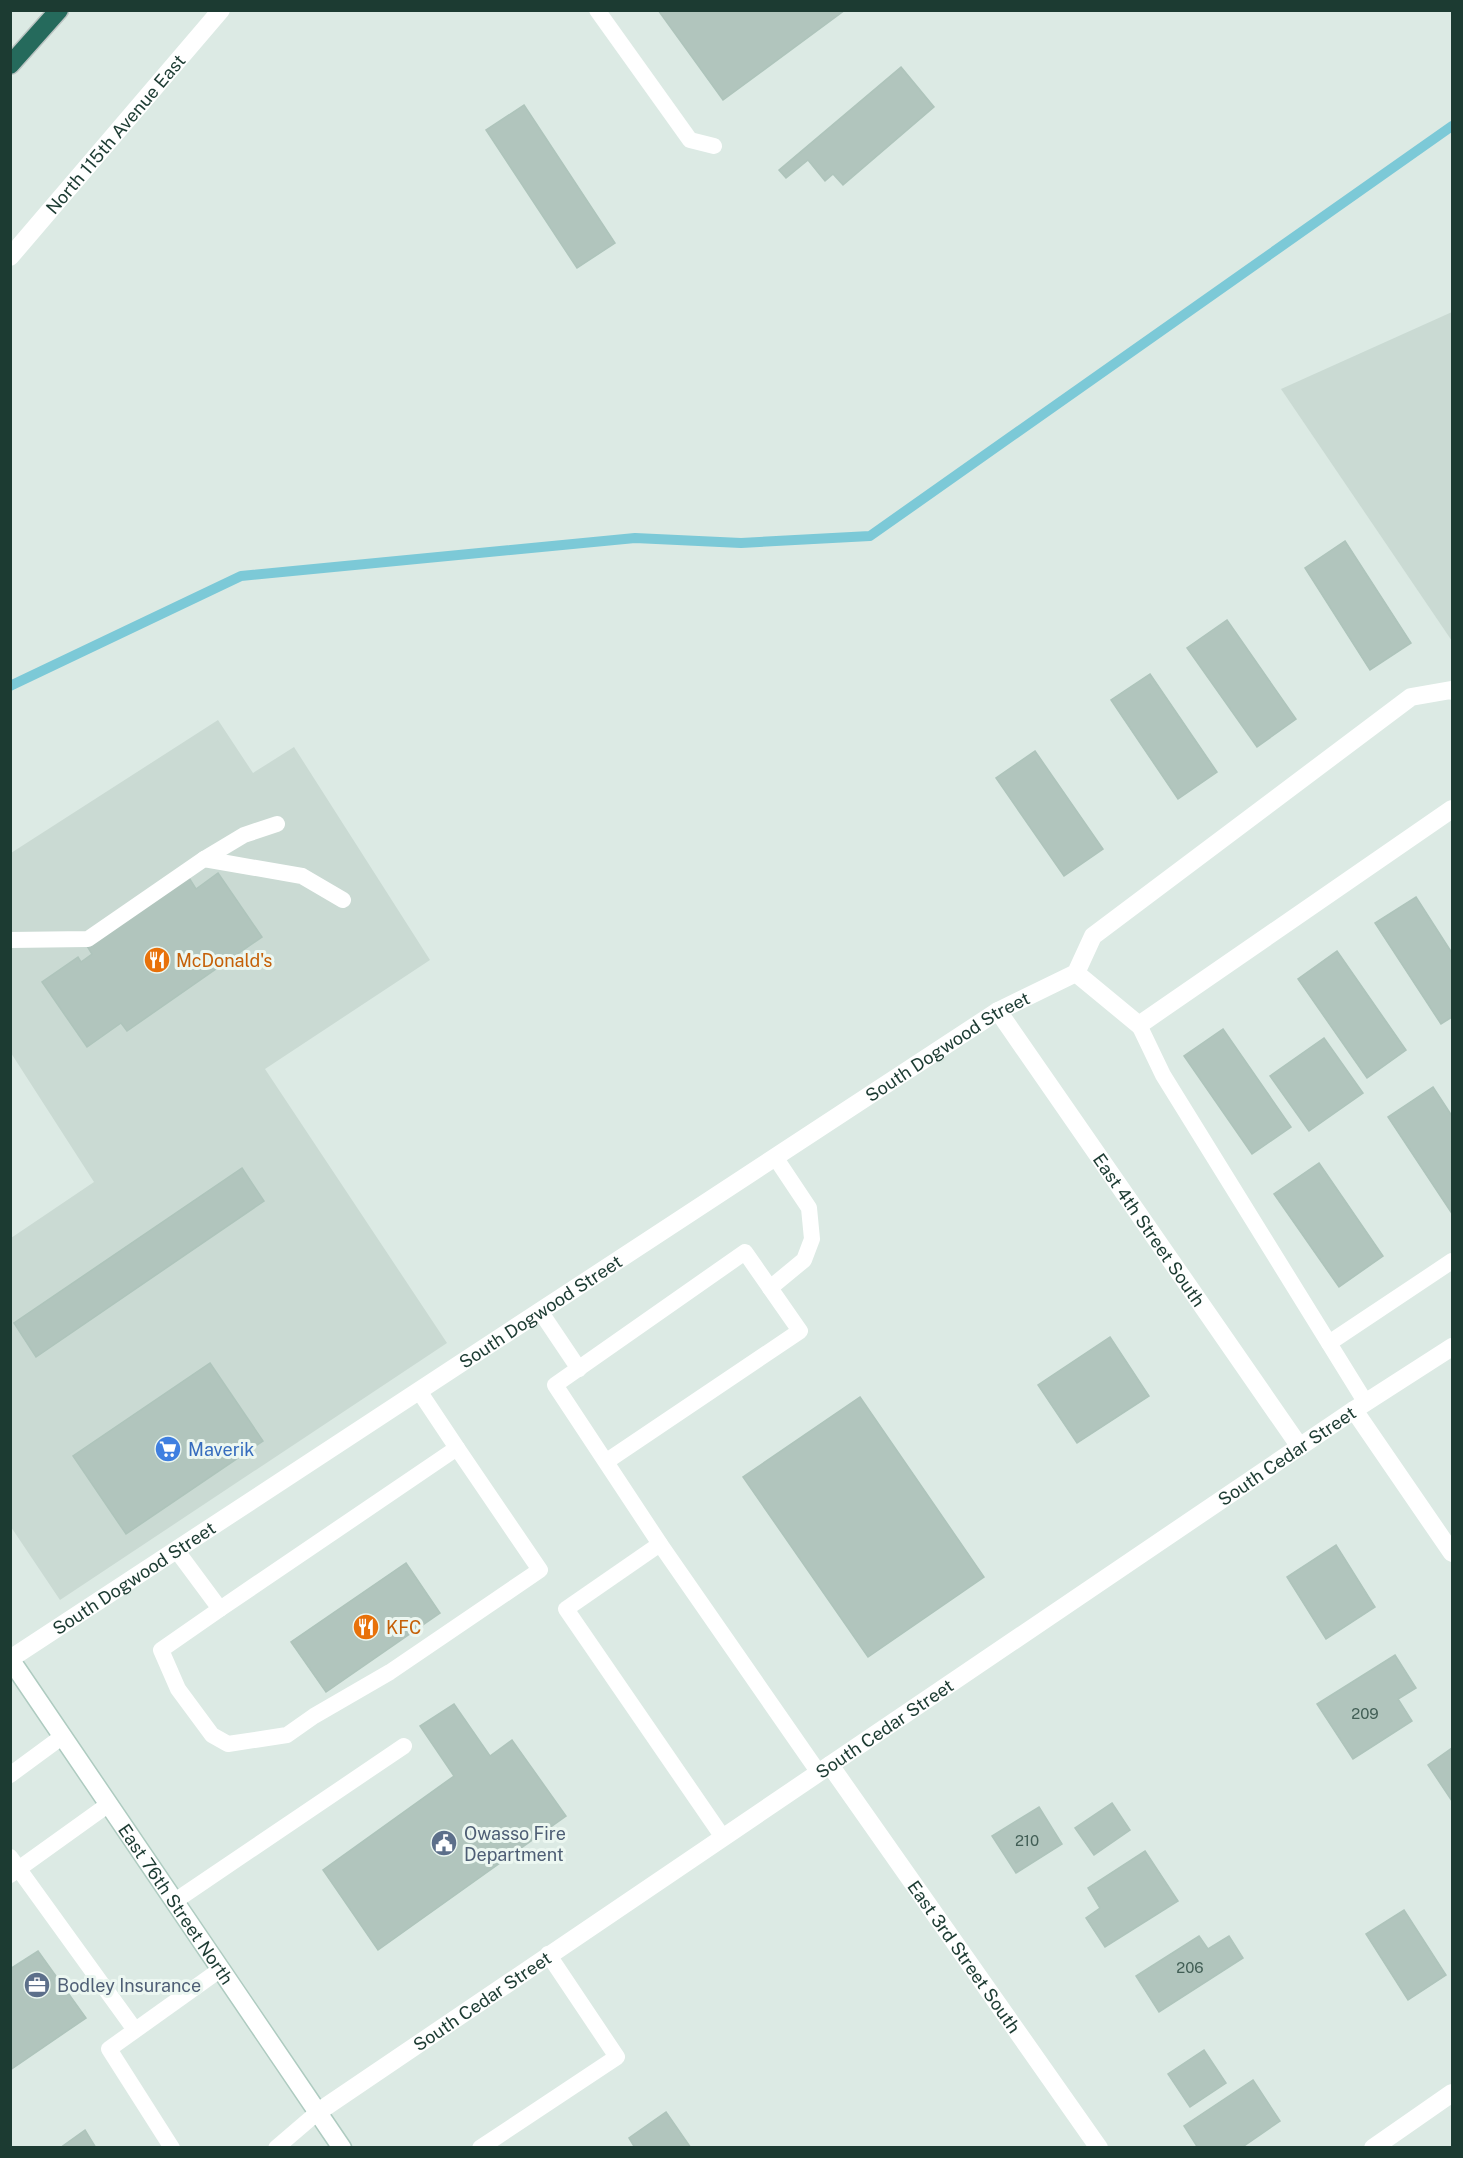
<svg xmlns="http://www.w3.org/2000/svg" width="1463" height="2158" viewBox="0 0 1463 2158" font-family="'Public Sans',sans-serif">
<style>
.built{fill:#cadad3}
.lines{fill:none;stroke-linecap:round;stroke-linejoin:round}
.stream{stroke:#7cc9d7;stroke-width:10}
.building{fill:#b1c5bd;stroke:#aec4bb;stroke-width:1.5}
.secondary-casing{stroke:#aecbc0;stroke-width:21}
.motorway-casing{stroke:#bbc4c2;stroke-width:21}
.service{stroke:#fff;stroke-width:16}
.minor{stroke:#fff;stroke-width:18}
.tertiary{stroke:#fff;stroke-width:18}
.secondary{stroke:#fff;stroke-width:18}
.motorway{stroke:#256a5c;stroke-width:18}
.labels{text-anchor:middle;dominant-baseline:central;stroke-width:6;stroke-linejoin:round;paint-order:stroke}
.number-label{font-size:15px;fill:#415e55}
.street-label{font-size:18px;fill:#1c3b32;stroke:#ecf7f1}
.food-label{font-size:18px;fill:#c56008;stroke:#ecf7f1;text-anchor:start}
.shop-label{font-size:18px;fill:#366cbe;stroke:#ecf7f1;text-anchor:start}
.service-label{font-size:18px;fill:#4e5e75;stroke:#ecf7f1;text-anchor:start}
</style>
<rect width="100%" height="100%" fill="#dceae4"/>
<g class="built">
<polygon points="1452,312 1452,641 1281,389"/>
<polygon points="218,720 253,773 294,747 430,960 265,1069 447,1343 60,1600 11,1527 11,1238 94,1182 11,1053 11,853"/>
</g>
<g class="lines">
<polyline class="stream" points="10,686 241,576 635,538 741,543 870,536 1452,126"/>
</g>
<g class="building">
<polygon points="658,10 845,10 723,100"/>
<polygon points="901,67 934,107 843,185 833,174 825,181 808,160 786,178 779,170"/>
<polygon points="524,105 615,243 577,268 486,130"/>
<polygon points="1345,541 1411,643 1370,670 1305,568"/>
<polygon points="1227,620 1296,719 1257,747 1187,648"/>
<polygon points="1150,674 1217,772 1178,799 1111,700"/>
<polygon points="1035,751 1103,849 1064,876 996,778"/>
<polygon points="218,873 262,937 127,1031 121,1023 87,1047 42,982 78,957 81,962 92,954 87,946 188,876 196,889"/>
<polygon points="1416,897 1452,953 1452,1017 1441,1024 1375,923"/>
<polygon points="1337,951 1406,1050 1367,1078 1298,979"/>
<polygon points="1223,1029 1291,1127 1252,1154 1184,1056"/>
<polygon points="1324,1038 1363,1093 1309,1131 1270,1076"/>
<polygon points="1433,1087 1452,1116 1451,1212 1388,1117"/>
<polygon points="1319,1163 1383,1256 1339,1287 1274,1194"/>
<polygon points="242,1168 264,1201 36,1357 14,1323"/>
<polygon points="1110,1337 1149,1396 1077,1443 1038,1385"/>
<polygon points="210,1363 263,1441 126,1534 73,1456"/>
<polygon points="860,1397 984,1577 868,1657 743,1477"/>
<polygon points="1336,1545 1375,1607 1326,1639 1287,1577"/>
<polygon points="406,1563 440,1613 326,1692 291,1642"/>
<polygon points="1395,1655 1416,1688 1398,1699 1412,1721 1353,1759 1317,1704"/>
<polygon points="454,1704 490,1756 512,1740 566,1816 378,1950 323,1870 454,1776 420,1726"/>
<polygon points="1452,1748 1452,1801 1428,1765"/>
<polygon points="1112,1803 1130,1830 1094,1855 1075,1828"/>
<polygon points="1039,1807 1062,1844 1016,1873 992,1836"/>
<polygon points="1145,1851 1178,1901 1105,1947 1086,1918 1100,1908 1088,1888"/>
<polygon points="1404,1910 1446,1975 1408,2000 1366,1934"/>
<polygon points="1199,1936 1208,1949 1229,1936 1243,1958 1159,2012 1136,1976"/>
<polygon points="38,1951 86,2018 10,2070 10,1969"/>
<polygon points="1204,2050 1226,2083 1190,2107 1168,2074"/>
<polygon points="1253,2080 1280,2121 1241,2148 1198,2148 1184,2126"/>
<polygon points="666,2112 691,2148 635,2148 629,2138"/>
<polygon points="85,2130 96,2148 60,2148"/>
</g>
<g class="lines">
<defs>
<g id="secondary">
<path id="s6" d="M 10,1659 L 342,2148"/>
</g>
<polyline id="motorway" points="10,65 59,10"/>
</defs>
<use href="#secondary" class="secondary-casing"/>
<use href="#motorway" class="motorway-casing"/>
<g class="service">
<polyline points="597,10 690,140 714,146"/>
<polyline points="204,859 244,835 277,824"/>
<polyline points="10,940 88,939 204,859 302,876 343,900"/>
<polyline points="1139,1025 1163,1075 1366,1403"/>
<polyline points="770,1288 804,1260 812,1239 809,1208 775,1157"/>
<polyline points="540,1311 579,1369"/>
<polyline points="1329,1343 1452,1261"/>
<polyline points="607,1461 800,1331 745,1252 555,1385 660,1544 819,1773"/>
<polyline points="660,1544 566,1609 722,1836"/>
<polyline points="177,1551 220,1609 457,1448 419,1391"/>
<polyline points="220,1609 161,1650 178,1689 212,1735 228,1744 287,1735 314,1716 390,1672 540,1570 457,1448"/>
<polyline points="10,1775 63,1736"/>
<polyline points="10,1857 135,2030"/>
<polyline points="10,1875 109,1804"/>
<polyline points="175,1901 404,1746"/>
<polyline points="172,2148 109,2049 221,1969"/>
<polyline points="276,2148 318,2112"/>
<polyline points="480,2148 617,2057 548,1954"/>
</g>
<g class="minor">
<polyline points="1076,973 1139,1025 1452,809"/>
<path id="s1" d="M 998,1011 L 1300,1447"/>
<polyline points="1354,1410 1452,1553"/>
<path id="s2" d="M 10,1659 L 998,1011 L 1076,973 L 1093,936 L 1411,697 L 1451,690 L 1452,691"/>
<path id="s3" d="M 830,1765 L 1099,2148"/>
<path id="s4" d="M 318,2112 L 1354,1410 L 1452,1347"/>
<polyline points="1373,2148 1452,2093"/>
</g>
<path class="tertiary" id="s5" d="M 10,257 L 221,10"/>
<use href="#secondary" class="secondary"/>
<use href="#motorway" class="motorway"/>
</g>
<defs>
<symbol id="restaurant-disc" viewBox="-11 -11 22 22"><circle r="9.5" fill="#e8710a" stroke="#ecf7f1"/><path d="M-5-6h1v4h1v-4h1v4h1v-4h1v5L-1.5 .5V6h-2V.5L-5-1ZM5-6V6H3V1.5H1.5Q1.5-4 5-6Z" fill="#fff"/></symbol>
<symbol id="supermarket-disc" viewBox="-11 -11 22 22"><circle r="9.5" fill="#3f7fe0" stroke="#ecf7f1"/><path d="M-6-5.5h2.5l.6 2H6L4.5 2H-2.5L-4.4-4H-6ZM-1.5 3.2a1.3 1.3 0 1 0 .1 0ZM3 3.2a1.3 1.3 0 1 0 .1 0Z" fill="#fff"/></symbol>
<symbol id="civic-disc" viewBox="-11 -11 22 22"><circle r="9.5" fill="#5c6f8a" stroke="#ecf7f1"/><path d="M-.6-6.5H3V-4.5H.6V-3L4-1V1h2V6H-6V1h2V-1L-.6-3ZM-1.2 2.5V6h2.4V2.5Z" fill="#fff"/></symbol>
<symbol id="office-disc" viewBox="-11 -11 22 22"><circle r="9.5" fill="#5c6f8a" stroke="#ecf7f1"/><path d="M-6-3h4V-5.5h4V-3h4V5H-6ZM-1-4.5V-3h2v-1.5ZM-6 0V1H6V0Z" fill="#fff"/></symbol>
</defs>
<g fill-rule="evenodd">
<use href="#restaurant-disc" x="142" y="945" width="30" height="30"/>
<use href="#supermarket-disc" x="153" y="1434" width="30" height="30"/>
<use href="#restaurant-disc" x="351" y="1612" width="30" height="30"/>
<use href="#civic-disc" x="429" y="1828" width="30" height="30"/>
<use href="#office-disc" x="22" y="1970" width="30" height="30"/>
</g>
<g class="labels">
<g class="number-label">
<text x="1365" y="1713">209</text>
<text x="1027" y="1840">210</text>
<text x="1190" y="1967">206</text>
</g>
<g class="street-label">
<text stroke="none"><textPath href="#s5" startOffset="162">North 115th Avenue East</textPath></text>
<text stroke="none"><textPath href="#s2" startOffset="1120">South Dogwood Street</textPath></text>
<text stroke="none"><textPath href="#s1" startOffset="266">East 4th Street South</textPath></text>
<text stroke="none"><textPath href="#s2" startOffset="634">South Dogwood Street</textPath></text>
<text stroke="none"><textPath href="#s4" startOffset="1170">South Cedar Street</textPath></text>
<text stroke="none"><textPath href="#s2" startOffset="148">South Dogwood Street</textPath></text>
<text stroke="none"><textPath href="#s4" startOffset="684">South Cedar Street</textPath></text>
<text stroke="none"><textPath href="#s6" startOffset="296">East 76th Street North</textPath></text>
<text stroke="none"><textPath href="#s3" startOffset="234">East 3rd Street South</textPath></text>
<text stroke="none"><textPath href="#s4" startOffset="198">South Cedar Street</textPath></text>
</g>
<g class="food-label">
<text x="176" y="960">McDonald's</text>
<text x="386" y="1627">KFC</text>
</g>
<g class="shop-label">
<text x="188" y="1449">Maverik</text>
</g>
<g class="service-label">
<text x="464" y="1833">Owasso Fire<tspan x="464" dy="21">Department</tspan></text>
<text x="57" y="1985">Bodley Insurance</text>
</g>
</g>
<rect width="1463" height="2158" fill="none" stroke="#1c3b32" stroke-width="24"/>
</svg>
